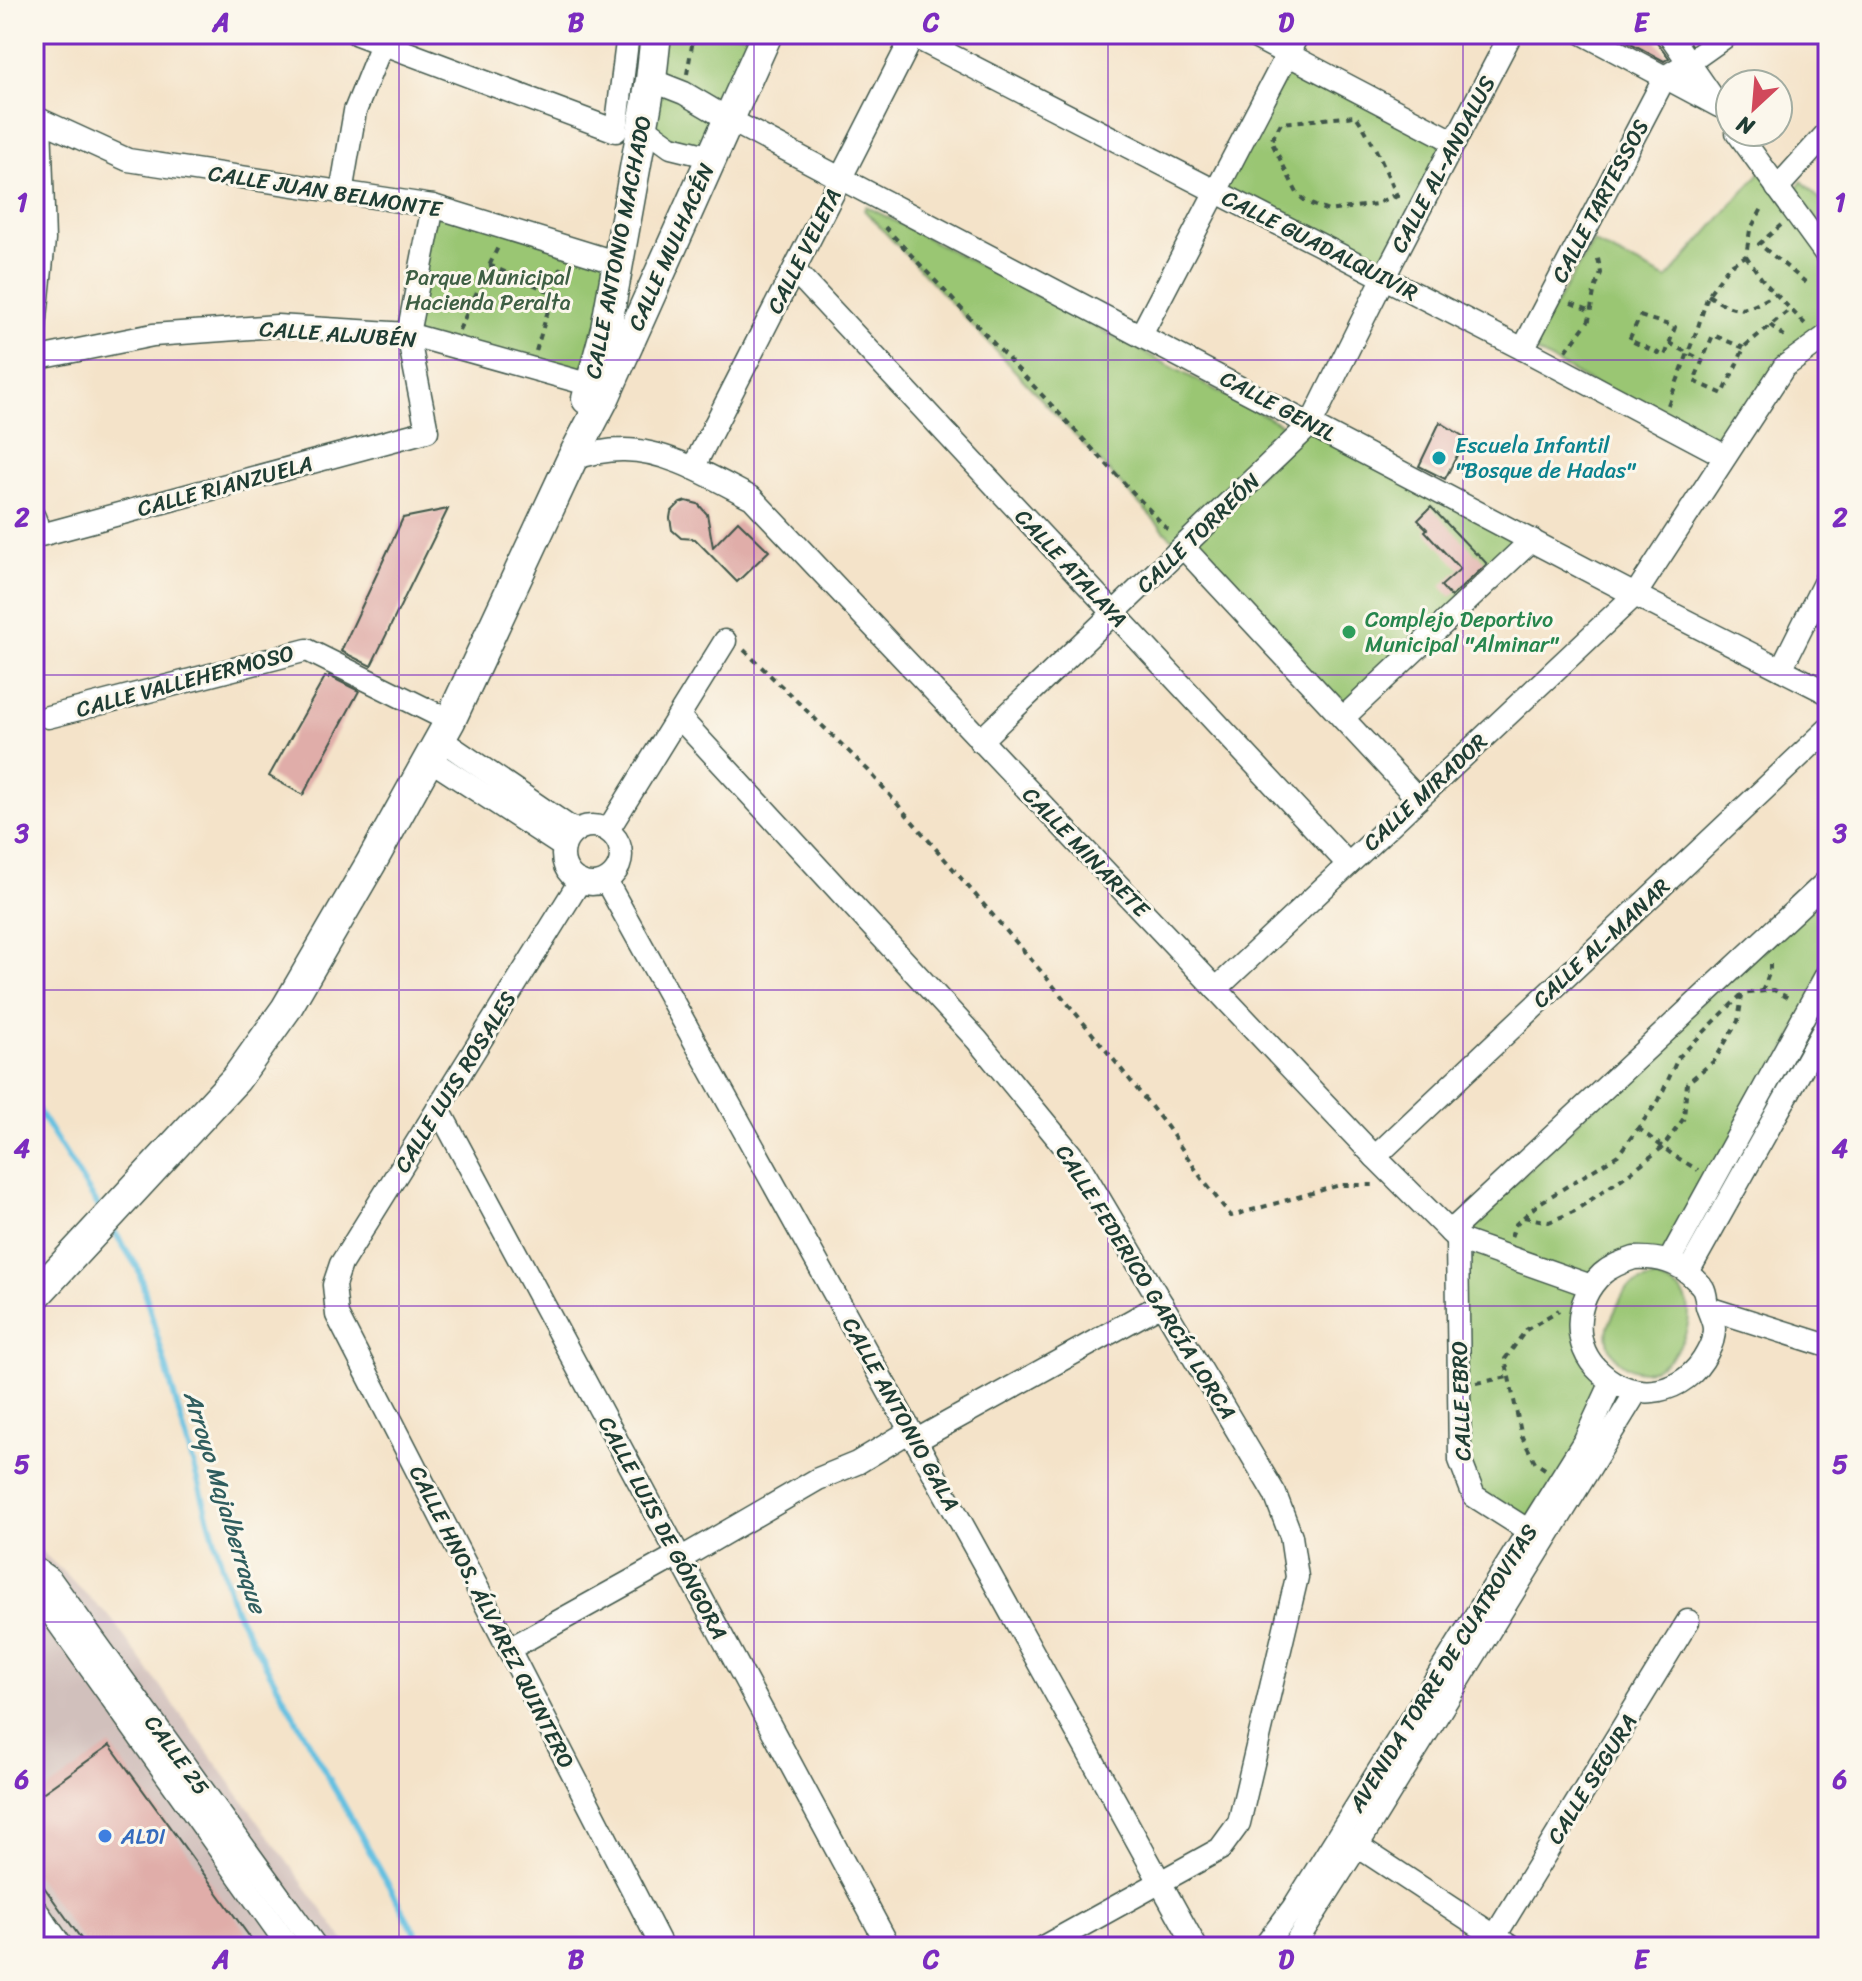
<svg xmlns="http://www.w3.org/2000/svg" width="1862" height="1981" viewBox="0 0 1862 1981" font-family="Sriracha,sans-serif">
<style>
.industrial{fill:#d1c0bc}
.green{fill:#9ac673;stroke:#5c8254;stroke-width:2}
.lines{fill:none;stroke-linecap:round;stroke-linejoin:round}
.stream{stroke:#63c0e1;stroke-width:6}
.building{fill:#e0ada9}
.street-casing{stroke:#3f564a;stroke-width:25}
.secondary-casing{stroke:#3f564a;stroke-width:33}
.path{stroke:#3f564a;stroke-width:4;stroke-dasharray:6 6;stroke-linecap:butt}
.street{stroke:#fff;stroke-width:22}
.secondary{stroke:#fff;stroke-width:30}
.grid{fill:none;stroke:#7b2cbf;stroke-width:2;stroke-opacity:0.55}
.culture-dot{fill:#0f9aa8;stroke:#fbf7ec;stroke-width:3}
.leisure-dot{fill:#2e9e5b;stroke:#fbf7ec;stroke-width:3}
.shop-dot{fill:#3f7fe0;stroke:#fbf7ec;stroke-width:3}
.labels{text-anchor:middle;dominant-baseline:central;stroke-width:6;stroke-linejoin:round;paint-order:stroke}
.street-label{font-size:22px;fill:#1f3d34;stroke:#fbf7ec}
.park-label{font-size:22px;fill:#3e5f44;stroke:#fbf7ec}
.culture-label{font-size:22px;fill:#0d838f;stroke:#fbf7ec;text-anchor:start}
.leisure-label{font-size:22px;fill:#27864d;stroke:#fbf7ec;text-anchor:start}
.shop-label{font-size:22px;fill:#366cbe;stroke:#fbf7ec;text-anchor:start}
.water-label{font-size:24px;font-style:italic;fill:#305e5f;stroke:#fbf7ec}
.neatline{fill:none;stroke:#7b2cbf;stroke-width:3}
.grid-label{font-size:26px;text-anchor:middle;font-weight:bold;fill:#7b2cbf}
</style>
<rect width="100%" height="100%" fill="#fbf7ec"/>
<filter id="ink" filterUnits="userSpaceOnUse"><feTurbulence type="fractalNoise" baseFrequency=".0125" numOctaves="2"/><feDisplacementMap in="SourceGraphic" scale="16" xChannelSelector="R" yChannelSelector="G"/><feConvolveMatrix kernelMatrix="1 2 1 2 8 2 1 2 1" color-interpolation-filters="sRGB"/></filter>
<filter id="wash" filterUnits="userSpaceOnUse"><feTurbulence type="fractalNoise" baseFrequency=".006" numOctaves="4" result="noise"/><feDisplacementMap in="SourceGraphic" scale="32" xChannelSelector="R" yChannelSelector="G"/><feGaussianBlur stdDeviation="1.8" result="paint"/><feColorMatrix in="noise" values="0 0 0 0 0 0 0 0 0 0 0 0 0 0 0 0 0 1.4 0 .05"/><feComposite in="paint" operator="in"/></filter>
<g filter="url(#wash)">
<rect width="100%" height="100%" fill="#f4e3c9"/>
<polygon class="industrial" points="34,1544 110,1617 349,1947 34,1947"/>
<g class="green">
<polygon points="656,34 767,34 712,157 642,126"/>
<polygon points="1288,54 1455,142 1384,277 1215,191"/>
<polygon points="1763,169 1828,257 1828,335 1784,367 1725,456 1529,348 1593,242 1667,279"/>
<polygon points="1802,181 1828,208 1828,235 1795,189"/>
<polygon points="433,206 618,263 591,385 408,334"/>
<polygon points="866,206 1290,429 1176,543 864,210"/>
<polygon points="1311,424 1532,540 1343,718 1183,547"/>
<polygon points="1828,880 1828,972 1669,1261 1617,1264 1579,1317 1612,1382 1529,1531 1474,1496 1460,1460 1457,1239"/>
<path d="M 1655,1278 C 1664,1282 1675,1285 1682,1293 C 1705,1320 1667,1386 1630,1368 C 1623,1364 1616,1360 1612,1352 C 1609,1347 1606,1335 1608,1328 C 1609,1323 1623,1293 1626,1290 C 1633,1283 1646,1281 1655,1278 Z"/>
</g>
<g class="lines">
<g class="stream">
<polyline points="34,1104 102,1212"/>
<polyline points="110,1225 138,1268 234,1608 423,1947"/>
</g>
</g>
<g id="blocks">
<g class="building">
<polygon points="1614,34 1655,34 1657,42 1669,58 1664,61"/>
<polygon points="1440,422 1466,438 1445,479 1419,466"/>
<polygon points="686,501 698,504 707,514 713,547 738,521 769,551 737,582 695,539 681,538 672,530 670,518 671,512 680,503"/>
<polygon points="1431,507 1476,554 1477,553 1487,564 1451,597 1441,586 1460,569 1425,531 1427,529 1418,520"/>
<polygon points="448,509 371,666 341,651 403,518"/>
<polygon points="329,676 359,691 303,795 269,776 325,677 328,678"/>
<polygon points="110,1745 257,1947 87,1947 34,1873 34,1799"/>
</g>
</g>
</g>
<g filter="url(#ink)">
<use href="#blocks" fill-opacity="0" stroke="#3f564a" stroke-width="2"/>
<g class="lines">
<defs>
<g id="street">
<polyline points="357,34 616,131 628,34"/>
<polyline points="909,34 1523,349 1725,456"/>
<polyline points="1249,34 1455,142"/>
<polyline points="1584,34 1719,106"/>
<polyline points="1669,34 1716,102"/>
<polyline points="651,80 684,93 728,119 840,178 1635,595 1828,693"/>
<polyline points="34,117 128,160 433,206 618,263"/>
<polyline points="642,126 671,147 712,157"/>
<polyline points="1737,132 1828,257"/>
<polyline points="1777,188 1828,132"/>
<polyline points="341,193 355,111 386,34"/>
<polyline points="795,271 1348,864"/>
<polyline points="1141,335 1298,34"/>
<polyline points="34,337 44,240 40,120"/>
<polyline points="1523,349 1665,77 1688,63 1729,34"/>
<polyline points="34,359 153,335 277,326 408,334 591,385"/>
<path d="M 572,459 C 588,454 605,450 622,450 C 666,449 713,478 752,498 L 1375,1157 L 1457,1239 L 1591,1286"/>
<polyline points="693,468 914,34"/>
<polyline points="34,517 41,535 427,431 408,334 433,206"/>
<polyline points="1183,547 1418,799"/>
<polyline points="1781,669 1828,575"/>
<polyline points="48,717 307,650 450,721"/>
<polyline points="679,717 977,1040 1078,1163 1275,1494 1291,1536 1297,1577 1239,1823 1220,1849 1043,1947"/>
<polyline points="1343,718 1532,540"/>
<polyline points="440,739 575,831"/>
<polyline points="980,741 1311,424 1384,277 1511,34"/>
<polyline points="429,759 564,847"/>
<circle cx="592" cy="855" r="29"/>
<polyline points="608,830 725,641"/>
<polyline points="580,881 341,1264 334,1285 337,1315 662,1947"/>
<polyline points="606,881 1196,1947"/>
<polyline points="1216,989 1635,595 1784,367 1828,335"/>
<polyline points="438,1108 889,1947"/>
<polyline points="1375,1157 1828,729"/>
<polyline points="1450,1232 1828,880"/>
<polyline points="1457,1239 1460,1460 1474,1496 1529,1531"/>
<path d="M 1634,1258 C 1657,1257 1678,1261 1695,1279 C 1698,1282 1701,1284 1703,1288 C 1706,1293 1706,1301 1707,1306 C 1709,1313 1714,1322 1714,1329 C 1714,1337 1711,1346 1707,1353 C 1686,1394 1635,1405 1600,1372 C 1571,1346 1574,1300 1602,1274 C 1611,1266 1622,1262 1634,1258 Z"/>
<polyline points="1669,1261 1828,972"/>
<polyline points="1688,1272 1828,1022"/>
<polyline points="1708,1308 1828,1346"/>
<polyline points="915,1441 1162,1304"/>
<polyline points="680,1559 818,1479 857,1463 910,1431"/>
<polyline points="34,1568 51,1580 316,1947"/>
<polyline points="34,1593 39,1596 289,1947"/>
<polyline points="509,1649 678,1555"/>
<polyline points="1347,1839 1511,1947"/>
<polyline points="34,1907 62,1947"/>
<polyline points="1495,1936 1688,1621"/>
<polyline points="1264,1947 1293,1908 1585,1440 1612,1382"/>
<polyline points="1293,1947 1357,1846 1637,1391"/>
</g>
<g id="secondary">
<polyline points="587,399 606,329 618,263 651,80 656,34"/>
<polyline points="34,1297 236,1079 286,1009 371,863 450,721 572,459 604,398 767,34"/>
</g>
</defs>
<use href="#street" class="street-casing"/>
<use href="#secondary" class="secondary-casing"/>
<g class="path">
<polyline points="687,74 694,34"/>
<path d="M 1398,198 C 1385,169 1374,142 1356,116 L 1281,123 L 1271,141 L 1298,195 L 1308,203 L 1328,211 L 1376,204 L 1392,196 L 1400,199"/>
<polyline points="1781,225 1759,244 1809,285"/>
<polyline points="885,227 1171,533"/>
<polyline points="1746,256 1764,282 1808,327"/>
<polyline points="489,265 553,293"/>
<path d="M 1708,295 C 1739,316 1745,311 1776,294"/>
<polyline points="1571,303 1591,311"/>
<polygon points="1640,316 1675,327 1665,356 1629,340"/>
<polyline points="1770,325 1787,338"/>
<polyline points="459,330 498,247"/>
<polyline points="1669,343 1700,359"/>
<polyline points="1744,348 1713,335 1694,381 1723,394 1745,346 1790,309"/>
<polyline points="536,351 561,267"/>
<polyline points="1566,351 1589,320 1594,292 1601,273 1597,254"/>
<polyline points="1668,405 1698,327 1708,295 1729,266 1746,256 1750,230 1764,205"/>
<polyline points="744,650 869,771 1046,977 1118,1065 1168,1128 1202,1179 1231,1216 1340,1185 1373,1185"/>
<polyline points="1762,992 1770,971 1770,964"/>
<polyline points="1638,1128 1673,1155 1698,1170"/>
<polyline points="1524,1217 1549,1222 1573,1212 1627,1175 1663,1147 1684,1118 1687,1083 1714,1061 1738,1021 1742,996"/>
<polyline points="1511,1237 1516,1224 1538,1204 1618,1155 1659,1100 1678,1058 1742,994 1774,990 1792,1000"/>
<polyline points="1477,1383 1508,1377"/>
<polyline points="1545,1469 1535,1462 1522,1437 1505,1359 1526,1330 1559,1310"/>
</g>
<use href="#street" class="street"/>
<use href="#secondary" class="secondary"/>
</g>
</g>
<path class="grid" d="M 399,34 L 399,1947M 754,34 L 754,1947M 1108,34 L 1108,1947M 1463,34 L 1463,1947M 34,360 L 1828,360M 34,675 L 1828,675M 34,990 L 1828,990M 34,1306 L 1828,1306M 34,1622 L 1828,1622"/>
<circle class="culture-dot" cx="1439" cy="458" r="8"/>
<circle class="leisure-dot" cx="1349" cy="632" r="8"/>
<circle class="shop-dot" cx="105" cy="1836" r="8"/>
<g class="labels">
<g class="street-label">
<text transform="translate(1443 164) rotate(-62)">CALLE AL-ANDALUS</text>
<text transform="translate(325 191) rotate(9)">CALLE JUAN BELMONTE</text>
<text transform="translate(1600 201) rotate(-62)">CALLE TARTESSOS</text>
<text transform="translate(1320 245) rotate(27)">CALLE GUADALQUIVIR</text>
<text transform="translate(618 247) rotate(-79)">CALLE ANTONIO MACHADO</text>
<text transform="translate(671 247) rotate(-66)">CALLE MULHACÉN</text>
<text transform="translate(804 251) rotate(-63)">CALLE VELETA</text>
<text transform="translate(338 334) rotate(4)">CALLE ALJUBÉN</text>
<text transform="translate(1278 406) rotate(28)">CALLE GENIL</text>
<text transform="translate(225 486) rotate(-15)">CALLE RIANZUELA</text>
<text transform="translate(1198 533) rotate(-44)">CALLE TORREÓN</text>
<text transform="translate(1071 568) rotate(47)">CALLE ATALAYA</text>
<text transform="translate(185 681) rotate(-15)">CALLE VALLEHERMOSO</text>
<text transform="translate(1425 792) rotate(-43)">CALLE MIRADOR</text>
<text transform="translate(1086 852) rotate(46)">CALLE MINARETE</text>
<text transform="translate(1601 943) rotate(-43)">CALLE AL-MANAR</text>
<text transform="translate(455 1082) rotate(-58)">CALLE LUIS ROSALES</text>
<text transform="translate(1146 1282) rotate(58)">CALLE FEDERICO GARCÍA LORCA</text>
<text transform="translate(1461 1401) rotate(-92)">CALLE EBRO</text>
<text transform="translate(901 1414) rotate(61)">CALLE ANTONIO GALA</text>
<text transform="translate(663 1528) rotate(62)">CALLE LUIS DE GÓNGORA</text>
<text transform="translate(492 1617) rotate(63)">CALLE HNOS. ÁLVAREZ QUINTERO</text>
<text transform="translate(1443 1668) rotate(-58)">AVENIDA TORRE DE CUATROVITAS</text>
<text transform="translate(177 1755) rotate(54)">CALLE 25</text>
<text transform="translate(1592 1779) rotate(-58)">CALLE SEGURA</text>
</g>
<g class="park-label">
<text x="488" y="277">Parque Municipal<tspan x="488" dy="25">Hacienda Peralta</tspan></text>
</g>
<g class="culture-label">
<text x="1455" y="445">Escuela Infantil<tspan x="1455" dy="25">"Bosque de Hadas"</tspan></text>
</g>
<g class="leisure-label">
<text x="1365" y="619">Complejo Deportivo<tspan x="1365" dy="25">Municipal "Alminar"</tspan></text>
</g>
<g class="shop-label">
<text x="121" y="1836">ALDI</text>
</g>
<g class="water-label">
<text transform="translate(225 1502) rotate(73)">Arroyo Majalberraque</text>
</g>
</g>
<rect width="1862" height="1981" fill="none" stroke="#fbf7ec" stroke-width="88"/>
<g transform="translate(1754 108) rotate(206)"><circle r="38" fill="#fbf7ec" stroke="#a3ada2" stroke-width="2"/>
<path d="M0-6L14 30L0 20L-14 30Z" fill="#d1495b"/>
<text y="-12" font-size="22" font-weight="bold" text-anchor="middle" fill="#1f3d34">N</text>
</g>
<rect x="44" y="44" width="1774" height="1893" class="neatline"/>
<g class="grid-label">
<text x="221" y="31">A</text>
<text x="576" y="31">B</text>
<text x="931" y="31">C</text>
<text x="1286" y="31">D</text>
<text x="1641" y="31">E</text>
<text x="22" y="211">1</text>
<text x="1840" y="211">1</text>
<text x="22" y="526">2</text>
<text x="1840" y="526">2</text>
<text x="22" y="842">3</text>
<text x="1840" y="842">3</text>
<text x="22" y="1157">4</text>
<text x="1840" y="1157">4</text>
<text x="22" y="1473">5</text>
<text x="1840" y="1473">5</text>
<text x="22" y="1788">6</text>
<text x="1840" y="1788">6</text>
<text x="221" y="1968">A</text>
<text x="576" y="1968">B</text>
<text x="931" y="1968">C</text>
<text x="1286" y="1968">D</text>
<text x="1641" y="1968">E</text>
</g>
</svg>
